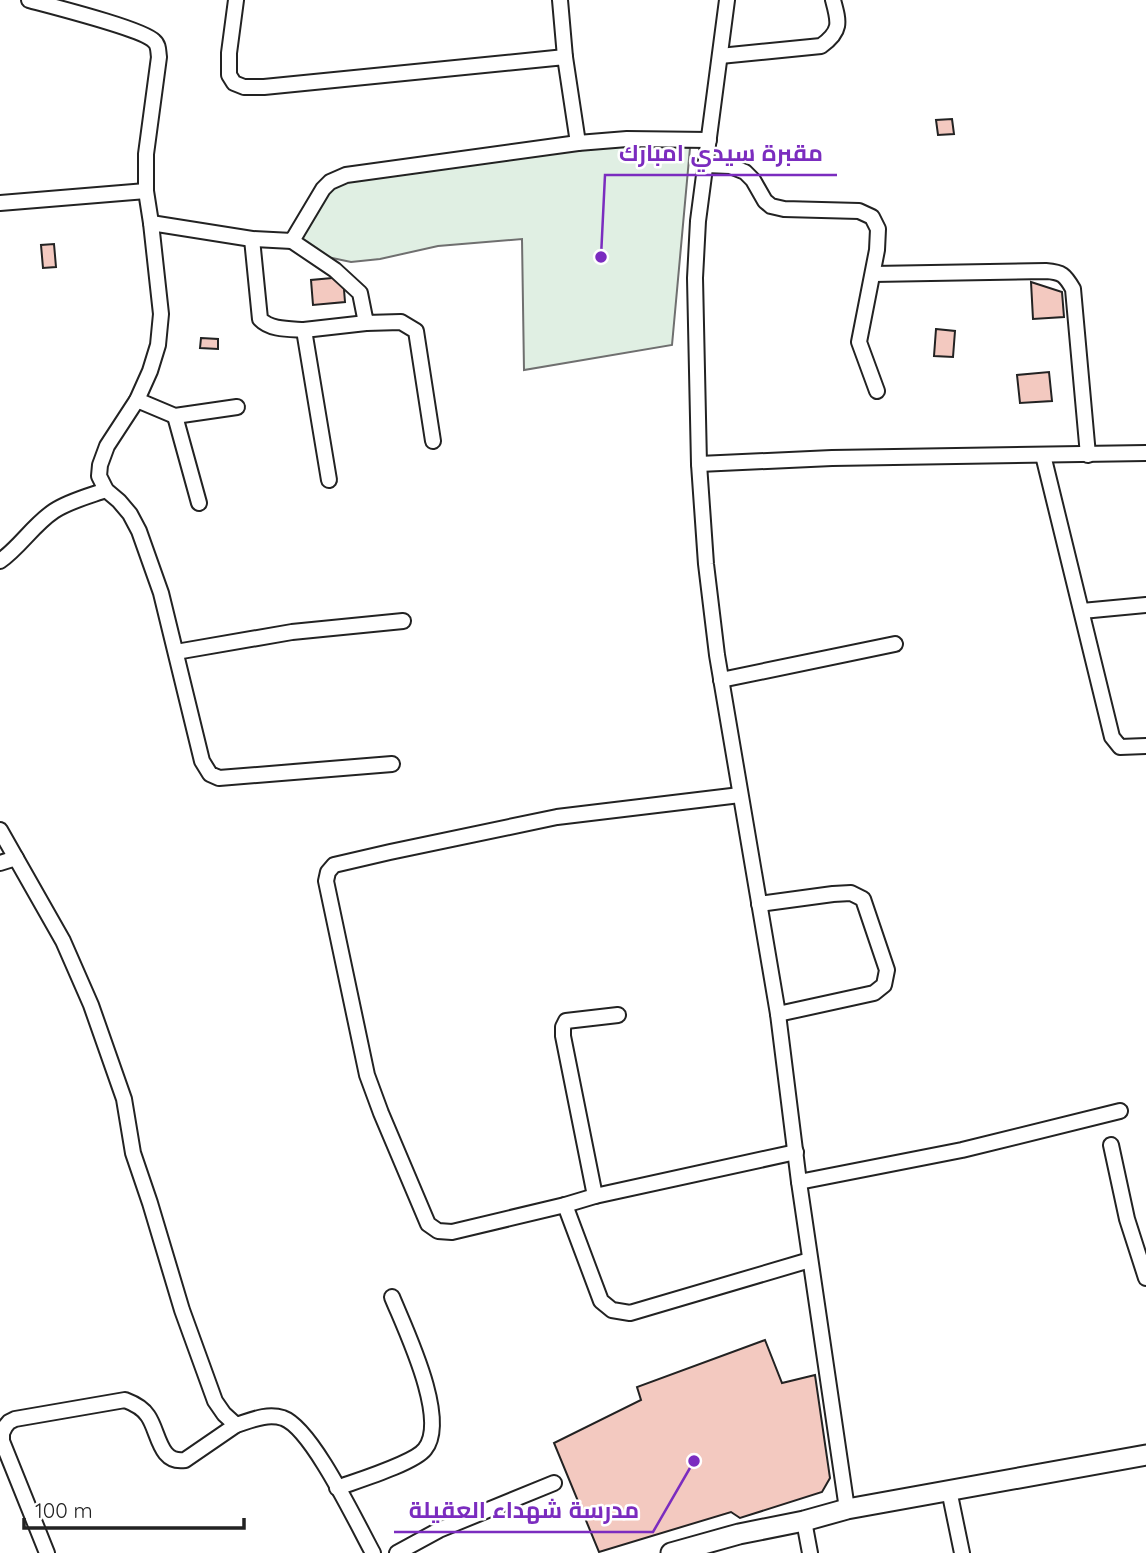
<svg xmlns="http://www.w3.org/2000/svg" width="1146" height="1553" viewBox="0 0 1146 1553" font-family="Quicksand,Cairo,sans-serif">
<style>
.green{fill:#e0efe3;stroke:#6f6f6f;stroke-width:2}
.building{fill:#f3c9c0;stroke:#222;stroke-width:2}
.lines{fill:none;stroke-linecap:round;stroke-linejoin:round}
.street-casing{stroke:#222;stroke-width:18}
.secondary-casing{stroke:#222;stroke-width:23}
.street{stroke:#fff;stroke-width:14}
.secondary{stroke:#fff;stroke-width:19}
.leader{fill:none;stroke:#7b2cbf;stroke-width:2.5}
.callout-dot{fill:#7b2cbf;stroke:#fff;stroke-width:2.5}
.callout-label{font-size:23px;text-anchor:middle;font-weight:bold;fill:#7b2cbf;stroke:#fff;stroke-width:5;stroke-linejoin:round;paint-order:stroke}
</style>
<rect width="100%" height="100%" fill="#fff"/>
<polygon class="green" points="636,143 690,148 672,345 524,370 522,239 438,246 380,259 351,262 318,255 303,244 295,231 334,181 393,173 432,170 449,164"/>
<g class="building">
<polygon points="952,119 954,134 938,135 936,120"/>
<polygon points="54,244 56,267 43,268 41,245"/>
<polygon points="343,277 345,302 313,305 311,280"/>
<polygon points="1031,282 1062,292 1064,317 1033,319"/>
<polygon points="936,329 955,331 953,357 934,356"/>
<polygon points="201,338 218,339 218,349 200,348"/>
<polygon points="1049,372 1052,401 1020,403 1017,375"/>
<polygon points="765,1340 782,1383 815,1375 830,1478 822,1492 740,1518 731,1512 599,1552 554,1443 641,1400 637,1387"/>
</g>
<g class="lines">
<defs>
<g id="street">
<path d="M 29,0 C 51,6 143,29 154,41 C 159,45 158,51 159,57 L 146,154 L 146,191 L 151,223 L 161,314 L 158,345 L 150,371 L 137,400 L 107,446 L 100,465 L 99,476 L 106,490 L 119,501 L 130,514 L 139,531 L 161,593 L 202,761 L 210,774 L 219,778 L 392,764"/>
<polyline points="236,0 229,53 229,75 234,83 244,87 264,87 565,57 578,143"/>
<polyline points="560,0 565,57"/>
<polyline points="727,0 698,221 695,278 699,464 706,564 717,655 778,1014 799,1182 847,1509"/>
<path d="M 720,56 L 821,46 C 842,31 839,22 833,0"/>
<polyline points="705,165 730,166 745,172 753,180 765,201 771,206 784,209 859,211 872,217 878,229 877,250 859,342 877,391"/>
<polyline points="0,203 146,191"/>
<polyline points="151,223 252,239 292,241 323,189 330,182 346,175 578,143 627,139 709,140"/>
<path d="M 252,239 L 260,319 C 270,330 290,329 304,330"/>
<polyline points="292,241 335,270 360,293 366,323 401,322 416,331 433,441"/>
<path d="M 873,274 L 1046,271 C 1062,272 1065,275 1073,289 L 1088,455"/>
<polyline points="137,400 175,416 237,407"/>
<polyline points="175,416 199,503"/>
<polyline points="1043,455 1112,737 1120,747 1146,746"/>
<polyline points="699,464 832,458 1146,453"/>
<polyline points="329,480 304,330 366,323"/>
<path d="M 0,561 C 20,547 33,525 54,511 C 69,501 89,496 106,490"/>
<polyline points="1082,611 1146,605"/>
<polyline points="176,652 292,632 403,621"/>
<polyline points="721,680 895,644"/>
<polyline points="740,795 557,817 390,852 334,865 328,872 326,881 367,1075 381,1113 428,1224 438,1231 452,1232 565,1205 595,1196 796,1152"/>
<path d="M 0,830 L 63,941 L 91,1005 L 124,1099 L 133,1153 L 150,1203 L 182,1310 L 215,1401 L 224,1414 L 236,1425 C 252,1420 267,1413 283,1418 C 312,1428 357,1524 373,1553"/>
<polyline points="0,863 16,858"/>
<polyline points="759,904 833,894 851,893 863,899 887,970 884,985 874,993 778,1014"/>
<polyline points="1111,1145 1127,1219 1146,1278"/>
<polyline points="799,1182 962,1150 1120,1111"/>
<polyline points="595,1196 563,1036 563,1027 566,1021 618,1015"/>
<polyline points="565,1205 601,1301 612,1310 630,1313 810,1260"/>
<path d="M 337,1488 C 356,1481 415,1463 425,1449 C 449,1419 405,1329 392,1297"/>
<polyline points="949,1490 962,1553"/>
<polyline points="804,1521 810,1553"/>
<path d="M 47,1553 L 2,1441 L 2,1433 L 5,1427 L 9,1422 L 15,1419 L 125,1400 C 133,1403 143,1408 148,1416 C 159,1432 159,1464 185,1460 L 236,1425"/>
<polyline points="397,1553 439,1530 554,1483"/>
</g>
<polyline id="secondary" points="671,1553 739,1534 804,1521 847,1509 1146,1455"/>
</defs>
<use href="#street" class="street-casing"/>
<use href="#secondary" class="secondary-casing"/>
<use href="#street" class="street"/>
<use href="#secondary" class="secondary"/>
</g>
<path class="leader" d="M601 257L605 175H837M694 1461L653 1532H394"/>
<g class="callout-dot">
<circle cx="601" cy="257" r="7"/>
<circle cx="694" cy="1461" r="7"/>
</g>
<g class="callout-label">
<text x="721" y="161">مقبرة سيدي امبارك</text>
<text x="524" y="1518">مدرسة شهداء العقيلة</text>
</g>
<path d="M24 1518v10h220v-10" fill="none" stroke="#222222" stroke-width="3.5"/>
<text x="35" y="1518" font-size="21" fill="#222222" stroke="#ffffff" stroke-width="5" paint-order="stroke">100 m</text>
</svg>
